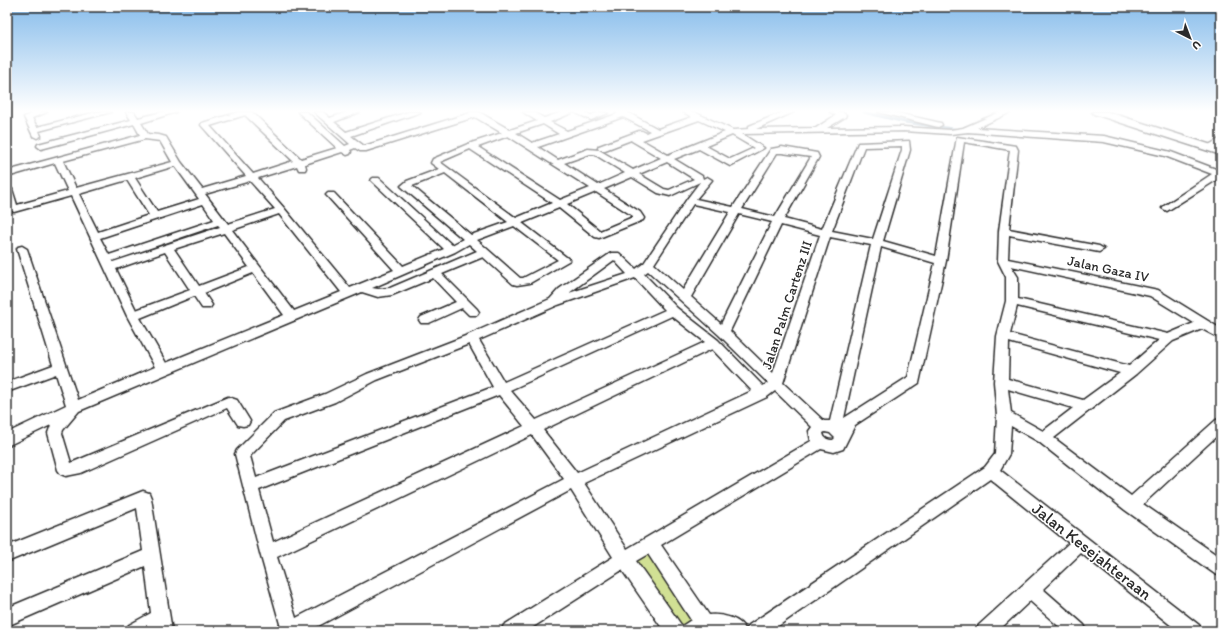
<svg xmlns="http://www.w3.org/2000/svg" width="1228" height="638" viewBox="0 0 1228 638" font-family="Itim,sans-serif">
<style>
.green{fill:#d1e094;stroke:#7e8660}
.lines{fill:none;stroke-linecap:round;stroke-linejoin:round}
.stream{stroke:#6989a1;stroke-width:3}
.minor-casing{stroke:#2b2b2b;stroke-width:3}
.tertiary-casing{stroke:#2b2b2b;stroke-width:3}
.minor{fill:#fff;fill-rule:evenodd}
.tertiary{fill:#fff;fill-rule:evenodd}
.labels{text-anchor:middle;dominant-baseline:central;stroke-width:3;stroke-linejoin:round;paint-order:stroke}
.street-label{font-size:14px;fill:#2b2b2b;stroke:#fff}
.near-street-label{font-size:17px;fill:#2b2b2b;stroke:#fff}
</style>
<rect width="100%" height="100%" fill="#fff"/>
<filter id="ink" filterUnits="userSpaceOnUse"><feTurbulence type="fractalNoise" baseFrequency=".025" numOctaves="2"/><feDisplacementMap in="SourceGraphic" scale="8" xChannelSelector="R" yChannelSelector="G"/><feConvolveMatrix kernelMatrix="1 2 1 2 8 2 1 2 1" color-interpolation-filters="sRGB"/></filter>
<g filter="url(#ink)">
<polygon class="green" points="650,543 704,624 675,631 624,559"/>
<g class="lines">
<polyline class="stream" points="864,112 905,122 960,130"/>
<defs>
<g id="minor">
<polygon points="34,112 47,112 32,118 37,127 96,112 111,112 39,131 41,136 37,138 33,136 24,117"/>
<path d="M 126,112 L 134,112 L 138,118 L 162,112 L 176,112 L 141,123 L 148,134 L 159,135 L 166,137 L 181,162 L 202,189 L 246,176 L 201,125 L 202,123 L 239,112 L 252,112 L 301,159 L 337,148 L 298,112 L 307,112 L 345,146 L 350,144 L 314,112 L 323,112 L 330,118 L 347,112 L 360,112 L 334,122 L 346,132 L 408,112 L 421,112 L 351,136 L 364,146 L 470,113 L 469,112 L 479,112 L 510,130 L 537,121 L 523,112 L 533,112 L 544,118 L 562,112 L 574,112 L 550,122 L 567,131 L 617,114 L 616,112 L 627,112 L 658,129 L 692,117 L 683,112 L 694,112 L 733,130 L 749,129 L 749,126 L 783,112 L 794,112 L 756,129 L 816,128 L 836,115 L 830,112 L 842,112 L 846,115 L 845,117 L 827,128 L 904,127 L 950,130 L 963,128 L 1000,112 L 1011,112 L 977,128 L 1104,136 L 1171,152 L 1221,171 L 1221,177 L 1167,211 L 1162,208 L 1164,206 L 1212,174 L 1165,156 L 1104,142 L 968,132 L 950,134 L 904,131 L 742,134 L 764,148 L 730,166 L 699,149 L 674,159 L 702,176 L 703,179 L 707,177 L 712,180 L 696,199 L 733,207 L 771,149 L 782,147 L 817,153 L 819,157 L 784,219 L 822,229 L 858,143 L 909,141 L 910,150 L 883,241 L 936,256 L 957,137 L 1016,146 L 1018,150 L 1009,229 L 1099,246 L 1104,249 L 1099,252 L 1009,235 L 1008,259 L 1158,290 L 1221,329 L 1221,339 L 1202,329 L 1173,341 L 1136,374 L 1054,438 L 1131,496 L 1216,420 L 1221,419 L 1221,432 L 1143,504 L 1221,558 L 1221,576 L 1215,574 L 1125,510 L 1039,442 L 1011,426 L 1009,454 L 1000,470 L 1199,625 L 1202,631 L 1178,631 L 1081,553 L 1043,589 L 1084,625 L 1087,631 L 1064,631 L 1030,601 L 998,631 L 976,631 L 979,625 L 1069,543 L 990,479 L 771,631 L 664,631 L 622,570 L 527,631 L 501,631 L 504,625 L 613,557 L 571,490 L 309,631 L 282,631 L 260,553 L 235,454 L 237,450 L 274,413 L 325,394 L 367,374 L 468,335 L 550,299 L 559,289 L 611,253 L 619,253 L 636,269 L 644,263 L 687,199 L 700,182 L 670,196 L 658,193 L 632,177 L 604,189 L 640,212 L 644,218 L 643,220 L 599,238 L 595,237 L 559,208 L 522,223 L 570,260 L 530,283 L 517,285 L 513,284 L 483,257 L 442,274 L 477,309 L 479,312 L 477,315 L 469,315 L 462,308 L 429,323 L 421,323 L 419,320 L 421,317 L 456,302 L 433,278 L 392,295 L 378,297 L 362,292 L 79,411 L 63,430 L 62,433 L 71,463 L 228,397 L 237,400 L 250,421 L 248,425 L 243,426 L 238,425 L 227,408 L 81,473 L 66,476 L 61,474 L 58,470 L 48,433 L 51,425 L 7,446 L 7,433 L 66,405 L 56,374 L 7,392 L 7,382 L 53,365 L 17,249 L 18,247 L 22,246 L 27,249 L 78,400 L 155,367 L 127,316 L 71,196 L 14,212 L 9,209 L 7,203 L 7,186 L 12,189 L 17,205 L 68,191 L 55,163 L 7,177 L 7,171 L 140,135 L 134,124 L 41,149 L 37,146 L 38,144 L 131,120 ZM 245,115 L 293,161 L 253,174 L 210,126 ZM 475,117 L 502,133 L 468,144 L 433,159 L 431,163 L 439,169 L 407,181 L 401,186 L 463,239 L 452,245 L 379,178 L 373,178 L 371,180 L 373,182 L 444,249 L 403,266 L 334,193 L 328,193 L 326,195 L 328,197 L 394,270 L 350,288 L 284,208 L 258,178 L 297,166 L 299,170 L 305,170 L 306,168 L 305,164 L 342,152 L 347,155 L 350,154 L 351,152 L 350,150 L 355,148 L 360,151 L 366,151 ZM 623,117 L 650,131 L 646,133 L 642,131 L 639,131 L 599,146 L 598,148 L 599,150 L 588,149 L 558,160 L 538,147 ZM 699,120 L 725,132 L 668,155 L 642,140 ZM 543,124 L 559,134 L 532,143 L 516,133 ZM 732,135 L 754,148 L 730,159 L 706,146 ZM 508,136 L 590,188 L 560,200 L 478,147 ZM 145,139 L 160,141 L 172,162 L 76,188 L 63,161 ZM 631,140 L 632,141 L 661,158 L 633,170 L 599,150 L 605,150 ZM 964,142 L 1010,150 L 999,231 L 998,261 L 1006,277 L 1006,301 L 997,336 L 994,382 L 997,416 L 995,454 L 985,467 L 749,625 L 746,631 C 741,618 722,614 709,615 L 661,545 L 821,449 L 834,452 L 843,449 L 855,425 L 919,383 L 946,261 ZM 902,146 L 902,150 L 873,239 L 832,231 L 864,147 ZM 470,149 L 552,203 L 516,218 L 440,162 ZM 777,153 L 782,153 L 811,157 L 775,217 L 742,209 ZM 590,154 L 594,154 L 625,173 L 598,185 L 564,163 ZM 667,162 L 694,179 L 669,190 L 664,189 L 639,174 ZM 175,166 L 199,199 L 157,212 L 135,178 ZM 445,173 L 508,222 L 471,235 L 412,186 ZM 127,180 L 149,215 L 98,232 L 79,194 ZM 250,181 L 275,209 L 228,224 L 205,194 ZM 596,192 L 633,216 L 633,217 L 600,231 L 567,204 ZM 203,204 L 214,220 L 109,255 L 100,238 ZM 693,204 L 730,212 L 683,290 L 654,264 ZM 279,214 L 341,292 L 294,311 L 232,230 ZM 739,214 L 772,222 L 721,324 L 691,297 ZM 218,225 L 220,227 L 113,262 L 112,261 ZM 781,225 L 820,235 L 773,373 L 730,331 ZM 514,226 L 558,260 L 523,278 L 520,278 L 477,240 ZM 224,233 L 249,267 L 199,286 L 174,249 ZM 830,237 L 871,245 L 830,421 L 824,421 L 783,383 ZM 469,244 L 477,251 L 390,288 L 378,289 L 372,288 L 455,252 ZM 881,247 L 935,263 L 908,377 L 844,418 ZM 165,252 L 190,290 L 136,310 L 116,269 ZM 614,260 L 627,274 L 569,293 ZM 1011,266 L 1150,296 L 1194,323 L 1168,334 L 1018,299 L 1018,277 ZM 648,271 L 719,335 L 768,383 L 763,386 L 718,340 L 677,308 L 644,274 ZM 253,273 L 284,315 L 166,363 L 140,318 L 194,296 L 202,308 L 210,308 L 212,305 L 204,293 ZM 635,278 L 665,310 L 504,382 L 479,340 L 558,305 ZM 1017,306 L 1159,340 L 1129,366 L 1010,334 ZM 672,316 L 705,342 L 536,420 L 510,390 ZM 1009,342 L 1120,373 L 1083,400 L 1008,379 ZM 469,344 L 493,387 L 256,478 L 250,456 L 284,421 L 335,402 L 377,380 ZM 712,349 L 752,391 L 577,473 L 543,430 ZM 1008,389 L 1073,408 L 1043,431 L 1011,413 ZM 775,391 L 812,427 L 809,431 L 811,441 L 627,549 L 584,483 L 767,397 ZM 499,395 L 524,426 L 273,542 L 259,490 ZM 825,432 L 830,433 L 835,438 L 833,440 C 828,440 824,439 823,433 ZM 532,435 L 564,479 L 296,618 L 277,557 ZM 648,554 L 691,620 L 682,626 L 636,561 Z"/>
<polygon points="574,112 585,112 591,115 599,112 608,113 591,120"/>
<polygon points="878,112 893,112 941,123 942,125 938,127"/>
<polygon points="1221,138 1221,145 1213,150 1207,150 1206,148 1207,146"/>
<polygon points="143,491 149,493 151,498 172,631 126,631 129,625 151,613 145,566 7,626 7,608 143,551 137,508 7,562 7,546"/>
</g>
<polygon id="tertiary" points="1092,112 1108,112 1221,148 1221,155 1094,114"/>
</defs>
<use href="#minor" class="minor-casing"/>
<use href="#tertiary" class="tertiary-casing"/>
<use href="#minor" class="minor"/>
<use href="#tertiary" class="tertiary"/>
</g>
</g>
<linearGradient id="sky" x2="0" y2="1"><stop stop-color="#86bceb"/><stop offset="0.55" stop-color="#fff"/><stop offset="1" stop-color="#fff" stop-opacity="0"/></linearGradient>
<rect width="1228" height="202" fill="url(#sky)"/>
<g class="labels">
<g class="street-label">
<text transform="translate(1108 269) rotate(12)">Jalan Gaza IV</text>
<text transform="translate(787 305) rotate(-72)">Jalan Palm Cartenz III</text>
</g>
<g class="near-street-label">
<text transform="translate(1092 551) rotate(38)">Jalan Kesejahteraan</text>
</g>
</g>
<rect width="1228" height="638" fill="none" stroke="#fff" stroke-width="24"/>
<rect x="12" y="12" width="1204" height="614" fill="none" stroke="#2b2b2b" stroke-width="1.5" filter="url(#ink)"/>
<g transform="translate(1190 38) rotate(138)" stroke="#ffffff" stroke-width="3" paint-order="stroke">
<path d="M0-3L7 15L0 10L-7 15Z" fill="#2b2b2b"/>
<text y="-6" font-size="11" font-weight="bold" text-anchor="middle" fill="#2b2b2b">U</text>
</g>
</svg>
